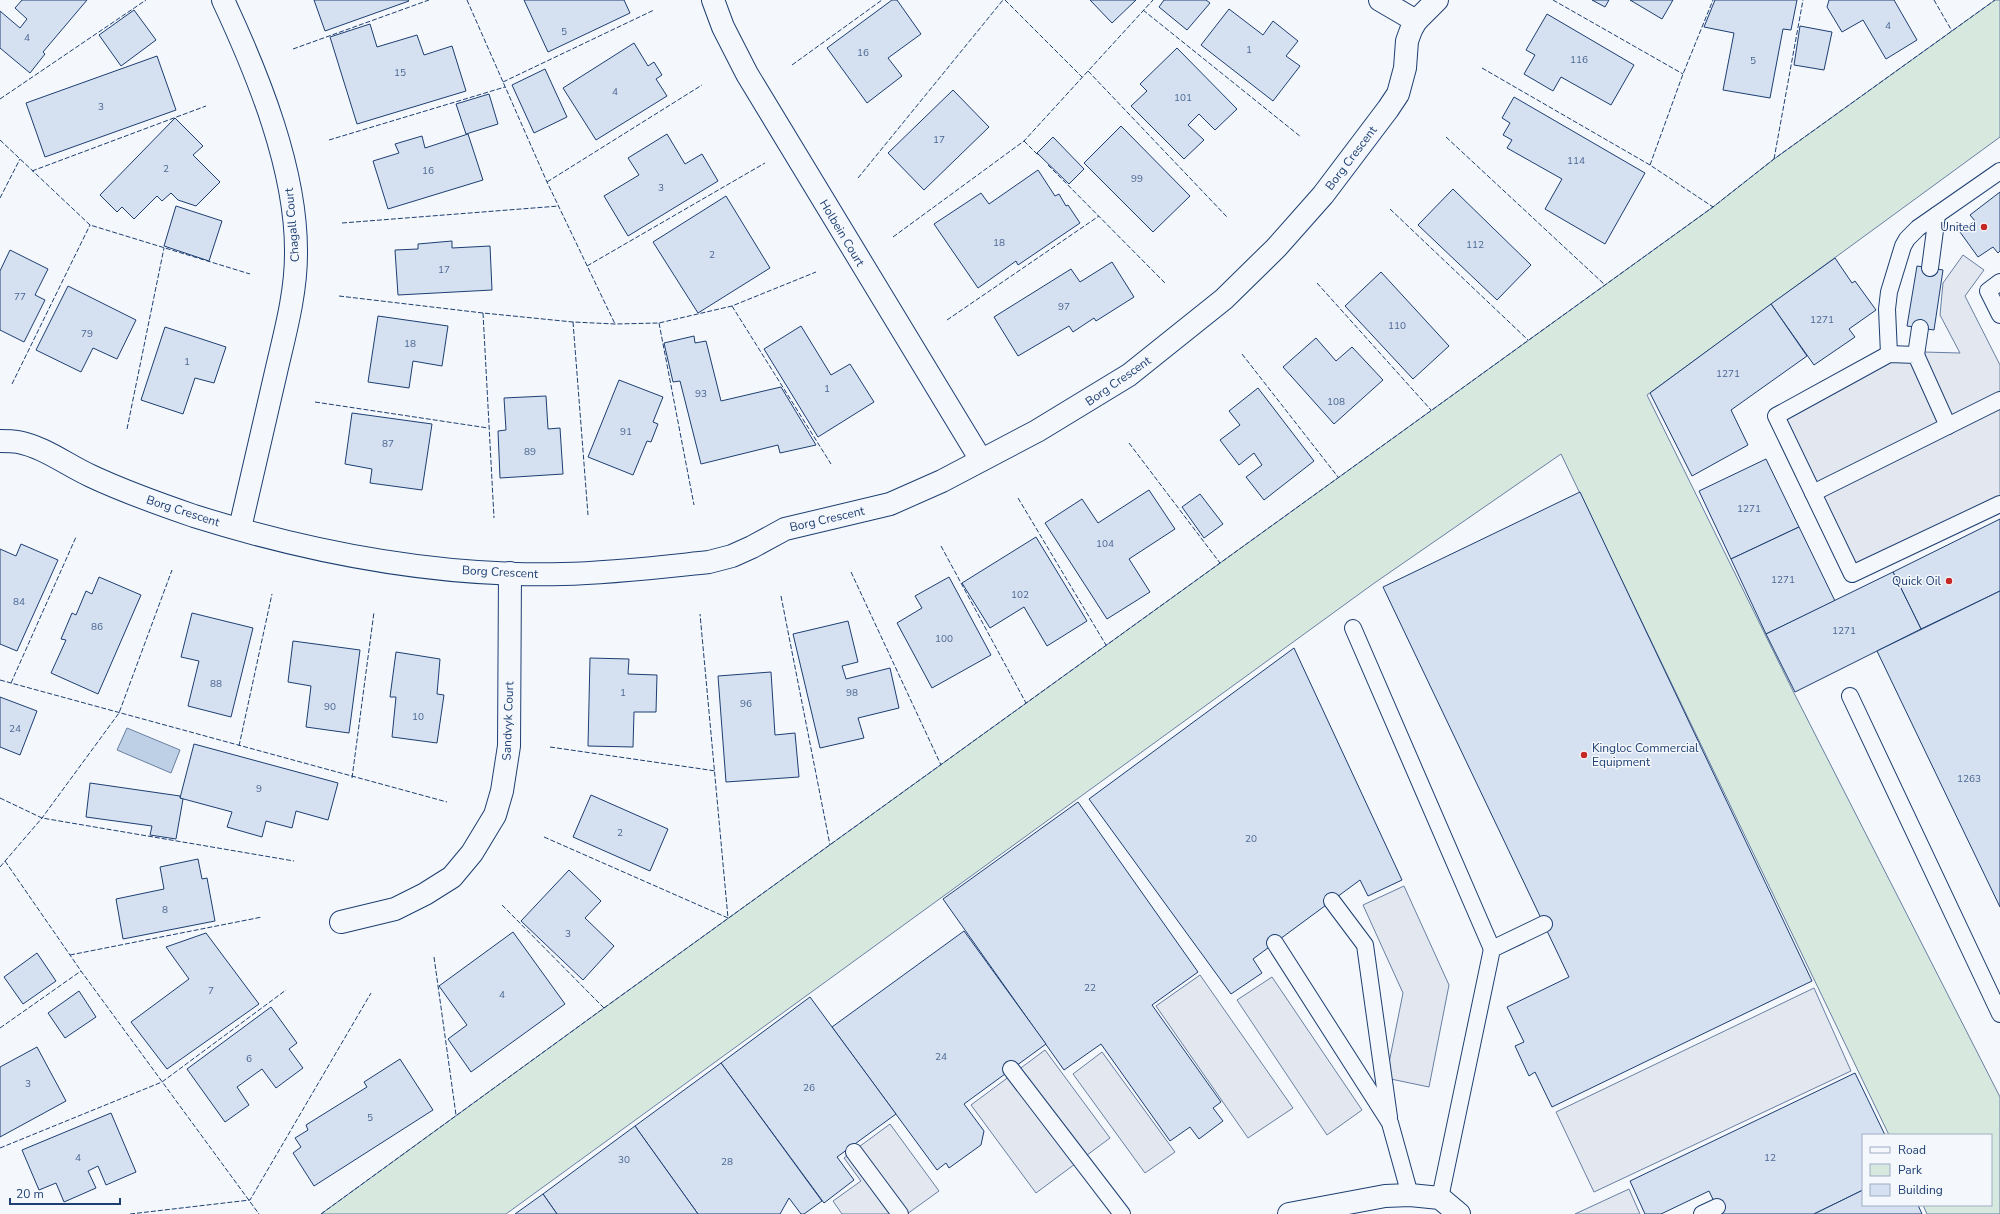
<svg xmlns="http://www.w3.org/2000/svg" width="2000" height="1214" viewBox="0 0 2000 1214" font-family="'Nunito Sans',sans-serif">
<style>
.green{fill:#d7e8df;stroke:#687fa3}
.parking{fill:#e3e8f0;stroke:#687fa3}
.water{fill:#bed0e5;stroke:#687fa3}
.building{fill:#d5e0f0;stroke:#1d3f73}
.lines{fill:none;stroke-linecap:round;stroke-linejoin:round}
.lane-casing{stroke:#1d3f73;stroke-width:18}
.street-casing{stroke:#1d3f73;stroke-width:24}
.lane{stroke:#f4f7fb;stroke-width:16}
.street{stroke:#f4f7fb;stroke-width:22}
.fence{stroke:#1d3f73;stroke-width:1;stroke-dasharray:5 2;stroke-linecap:butt}
.poi-dot{fill:#c62828;stroke:#f4f7fb;stroke-width:1.5}
.labels{text-anchor:middle;dominant-baseline:central;stroke-width:3;stroke-linejoin:round;paint-order:stroke}
.number-label{font-size:10px;fill:#4b6792}
.street-label{font-size:12px;fill:#1d3f73;stroke:#f4f7fb}
.poi-label{font-size:12px;fill:#1d3f73;stroke:#f4f7fb;text-anchor:end}
</style>
<rect width="100%" height="100%" fill="#f4f7fb"/>
<polygon class="green" points="1995,0 2000,0 2000,137 1647,395 1794,693 2000,1097 2000,1214 1927,1214 1923,1205 1991,1205 1991,1135 1889,1135 1561,454 1373,584 506,1214 321,1214 604,1008 1713,207 1774,159"/>
<g class="parking">
<polygon points="1963,255 1984,270 1965,296 2000,365 2000,506 1852,575 1773,416 1887,351 1960,353 1940,315 1943,283"/>
<polygon points="1404,886 1449,985 1429,1087 1386,1078 1403,993 1363,905"/>
<polygon points="1200,975 1293,1108 1248,1138 1156,1006"/>
<polygon points="1272,977 1362,1110 1327,1135 1237,1000"/>
<polygon points="1814,988 1851,1071 1594,1192 1556,1112"/>
<polygon points="1045,1050 1110,1138 1036,1193 971,1105"/>
<polygon points="1102,1052 1175,1152 1145,1173 1073,1074"/>
<polygon points="890,1124 939,1191 907,1214 842,1214 833,1201 861,1181 844,1158"/>
<polygon points="1629,1189 1640,1214 1575,1214"/>
</g>
<polygon class="water" points="127,728 180,750 171,773 117,750"/>
<g class="building">
<polygon points="22,0 87,0 43,52 45,54 30,73 0,48 0,11 20,28 27,19 15,8"/>
<polygon points="314,0 408,0 409,1 325,31"/>
<polygon points="524,0 624,0 630,13 548,52"/>
<polygon points="892,0 897,0 921,34 888,58 902,76 867,103 827,48"/>
<polygon points="1090,0 1136,0 1112,23"/>
<polygon points="1164,0 1206,0 1210,3 1187,30 1159,7"/>
<polygon points="1592,0 1609,0 1605,7"/>
<polygon points="1630,0 1673,0 1662,19"/>
<polygon points="1715,0 1797,0 1791,30 1783,29 1770,98 1723,90 1734,33 1704,27"/>
<polygon points="1829,0 1894,0 1917,40 1886,59 1863,20 1842,32 1827,7"/>
<polygon points="1229,9 1263,35 1273,21 1298,41 1286,56 1300,66 1273,101 1201,45"/>
<polygon points="134,10 156,40 121,66 99,35"/>
<polygon points="1547,14 1634,65 1611,105 1561,77 1553,91 1524,74 1535,55 1526,50"/>
<polygon points="370,24 377,47 417,35 424,55 452,46 466,91 357,124 330,37"/>
<polygon points="1800,26 1832,32 1824,70 1794,65"/>
<polygon points="634,43 648,66 654,62 662,75 656,79 667,96 596,140 563,88"/>
<polygon points="1177,48 1237,109 1215,130 1199,114 1188,125 1204,140 1184,159 1131,106 1147,91 1140,84"/>
<polygon points="157,56 176,110 45,157 26,103"/>
<polygon points="545,69 567,117 534,133 512,85"/>
<polygon points="953,90 989,127 924,190 888,153"/>
<polygon points="489,94 498,124 466,134 456,104"/>
<polygon points="1514,97 1645,173 1605,244 1545,209 1562,179 1507,148 1512,140 1503,135 1510,123 1502,118"/>
<polygon points="175,118 203,146 193,155 220,182 196,206 178,200 171,193 162,201 157,196 134,219 122,207 117,212 100,195"/>
<polygon points="1121,126 1190,196 1153,232 1084,163"/>
<polygon points="468,134 483,180 388,209 373,161 399,153 395,144 422,136 425,148"/>
<polygon points="667,134 685,164 702,154 718,181 628,236 604,196 639,175 628,158"/>
<polygon points="1053,137 1084,169 1069,184 1037,153"/>
<polygon points="1038,170 1055,196 1059,194 1066,206 1068,205 1080,223 1018,265 1016,261 978,288 934,224 981,193 989,204"/>
<polygon points="1453,189 1531,265 1497,300 1418,225"/>
<polygon points="2000,192 2000,251 1998,253 1993,247 1978,257 1960,232 1975,221 1970,215"/>
<polygon points="726,196 770,268 698,313 653,242"/>
<polygon points="176,206 222,221 209,261 164,246"/>
<polygon points="452,241 452,248 490,246 492,290 398,295 395,250 418,249 418,244"/>
<polygon points="10,250 48,269 35,295 45,300 24,342 0,330 0,271"/>
<polygon points="1835,258 1852,283 1855,281 1876,310 1849,329 1855,337 1814,365 1771,304"/>
<polygon points="1112,262 1134,297 1096,321 1094,318 1073,332 1069,326 1018,356 994,317 1071,269 1080,282"/>
<polygon points="1917,266 1943,270 1934,330 1907,326"/>
<polygon points="1381,272 1449,346 1413,379 1345,306"/>
<polygon points="68,286 136,320 117,359 93,348 81,372 36,350"/>
<polygon points="1771,304 1807,356 1731,410 1748,445 1692,476 1650,393"/>
<polygon points="378,316 448,326 442,366 413,361 409,388 368,382"/>
<polygon points="801,326 831,375 850,364 874,402 818,437 764,349"/>
<polygon points="165,327 226,347 214,383 195,378 183,414 141,400"/>
<polygon points="694,336 695,343 706,341 721,401 781,387 816,445 780,453 778,445 701,464 680,381 673,382 664,343"/>
<polygon points="1316,338 1336,361 1352,347 1383,380 1334,424 1283,367"/>
<polygon points="619,380 663,397 653,422 658,424 651,442 647,441 633,475 588,457"/>
<polygon points="1258,388 1314,461 1264,500 1246,477 1262,465 1254,453 1239,465 1220,440 1240,425 1229,411"/>
<polygon points="546,396 548,429 560,428 563,474 500,478 498,431 506,430 504,398"/>
<polygon points="352,413 432,424 422,490 370,483 372,469 345,464"/>
<polygon points="1766,459 1799,527 1731,559 1699,491"/>
<polygon points="1149,490 1175,529 1129,559 1150,592 1107,619 1045,523 1082,499 1098,523"/>
<polygon points="1580,492 1812,981 1552,1107 1535,1072 1529,1076 1515,1046 1524,1042 1507,1007 1569,977 1383,587"/>
<polygon points="1200,494 1223,524 1204,538 1182,507"/>
<polygon points="2000,519 2000,591 1921,629 1893,572"/>
<polygon points="1799,527 1835,601 1766,634 1731,559"/>
<polygon points="1036,537 1087,621 1047,646 1024,607 990,628 962,583"/>
<polygon points="21,544 58,560 17,651 0,644 0,549 16,556"/>
<polygon points="1893,572 1921,629 1795,692 1766,634"/>
<polygon points="99,577 141,595 98,694 51,673 66,640 61,639 72,613 76,615 86,591 92,594"/>
<polygon points="949,577 991,655 932,688 897,623 922,608 915,596"/>
<polygon points="2000,591 2000,907 1877,651"/>
<polygon points="192,613 253,628 231,717 188,706 199,661 181,657"/>
<polygon points="848,621 858,662 842,666 846,679 890,668 899,708 858,718 864,738 820,748 793,634"/>
<polygon points="293,641 360,650 349,733 306,727 311,686 288,682"/>
<polygon points="1294,648 1402,880 1368,896 1360,880 1253,959 1262,973 1231,994 1089,799"/>
<polygon points="396,652 440,659 437,694 444,695 437,743 392,737 396,697 390,697"/>
<polygon points="590,658 629,659 628,674 657,675 656,712 634,712 633,747 588,746"/>
<polygon points="771,672 775,735 795,733 799,777 726,782 718,676"/>
<polygon points="0,697 37,711 20,755 0,747"/>
<polygon points="194,744 338,783 328,820 296,811 292,828 266,821 262,837 227,827 232,812 180,798"/>
<polygon points="90,783 180,796 180,798 183,799 176,839 150,835 152,826 86,817"/>
<polygon points="591,795 668,829 650,871 573,837"/>
<polygon points="1078,802 1198,972 1152,1005 1221,1102 1213,1108 1223,1121 1199,1139 1190,1127 1170,1141 1101,1044 1064,1070 943,899"/>
<polygon points="198,859 202,879 207,878 215,921 123,939 116,899 164,889 160,867"/>
<polygon points="569,870 601,901 585,918 614,946 583,980 521,921"/>
<polygon points="964,931 1046,1044 964,1104 984,1131 981,1145 949,1168 946,1163 937,1170 832,1027"/>
<polygon points="513,932 565,1004 471,1072 448,1039 467,1025 439,986"/>
<polygon points="206,933 259,1004 167,1069 131,1022 189,979 166,947"/>
<polygon points="37,953 56,981 23,1004 4,977"/>
<polygon points="79,991 96,1017 65,1038 48,1013"/>
<polygon points="810,997 896,1114 837,1157 854,1180 824,1203 721,1063"/>
<polygon points="271,1007 297,1043 289,1049 303,1068 276,1088 262,1069 237,1087 249,1105 225,1122 187,1069"/>
<polygon points="37,1047 66,1101 0,1137 0,1067"/>
<polygon points="400,1059 433,1110 314,1186 293,1153 301,1147 295,1138 308,1130 306,1125 367,1087 364,1082"/>
<polygon points="721,1063 822,1201 804,1214 801,1214 789,1198 780,1214 698,1214 635,1126"/>
<polygon points="1855,1073 1885,1135 1863,1135 1863,1190 1814,1214 1720,1214 1709,1191 1661,1214 1645,1214 1630,1181"/>
<polygon points="111,1113 136,1172 106,1185 98,1166 88,1171 96,1188 64,1202 56,1183 39,1190 22,1150"/>
<polygon points="635,1126 698,1214 557,1214 543,1194"/>
<polygon points="1863,1190 1863,1205 1918,1205 1922,1214 1814,1214"/>
<polygon points="543,1194 557,1214 515,1214"/>
</g>
<g class="lines">
<defs>
<g id="lane">
<polyline points="1930,268 1937,215"/>
<polyline points="2000,282 1988,291 2000,315"/>
<polyline points="1889,354 1887,309 1889,292 1903,246 1907,239 1918,228 2000,171"/>
<polyline points="1916,355 1920,328"/>
<polyline points="1948,426 1916,355 1889,354 1776,416 1852,574 2000,504"/>
<polyline points="1813,493 2000,400"/>
<polyline points="1353,628 1492,949"/>
<polyline points="1850,696 2000,1014"/>
<polyline points="1332,901 1365,945 1389,1117"/>
<polyline points="1275,943 1390,1123 1410,1195"/>
<polyline points="1011,1069 1122,1214"/>
<polyline points="854,1152 900,1214"/>
<polyline points="1440,1198 1492,949 1544,924"/>
<polyline points="1702,1214 1717,1207"/>
</g>
<g id="street">
<path d="M 223,0 C 258,75 297,170 296,254 C 296,294 285,333 276,372 C 264,424 252,476 240,528"/>
<polyline points="713,0 723,27 747,74 981,460"/>
<polyline points="1380,0 1416,21"/>
<path d="M 0,441 C 6,441 12,441 18,442 C 44,447 67,465 91,476 C 125,492 159,504 194,516 C 312,553 439,577 563,574 C 612,573 661,567 709,562 L 732,556 L 752,547 L 785,529 L 890,504 L 942,481 L 1037,431 L 1129,375 L 1224,299 L 1276,248 L 1323,195 L 1388,109 L 1398,94 L 1405,68 L 1407,41 L 1411,30 L 1416,21 L 1437,0"/>
<polyline points="341,922 395,909 425,894 452,877 472,853 495,815 502,791 509,746 510,573"/>
<polyline points="1289,1214 1385,1196 1410,1195 1440,1198 1459,1214"/>
</g>
</defs>
<use href="#lane" class="lane-casing"/>
<use href="#street" class="street-casing"/>
<use href="#lane" class="lane"/>
<use href="#street" class="street"/>
<g class="fence">
<polyline points="467,0 547,182 615,324"/>
<polyline points="1005,0 1082,77"/>
<polyline points="1553,0 1683,74"/>
<polyline points="1934,0 1952,31"/>
<polyline points="1143,10 1301,137"/>
<polyline points="293,49 429,0"/>
<polyline points="792,65 882,0"/>
<polyline points="1482,68 1650,165 1713,207"/>
<polyline points="1088,71 1227,217"/>
<polyline points="503,82 654,10"/>
<polyline points="0,99 146,0"/>
<polyline points="1446,137 1604,284"/>
<polyline points="0,140 90,225 250,274"/>
<polyline points="329,140 505,87"/>
<polyline points="1024,141 1038,155"/>
<polyline points="1774,159 1803,0"/>
<polyline points="1048,165 1165,283"/>
<polyline points="1650,165 1683,74 1713,0"/>
<polyline points="32,171 206,106"/>
<polyline points="858,178 1003,0"/>
<polyline points="547,182 702,85"/>
<polyline points="0,198 20,159"/>
<polyline points="1390,209 1528,340"/>
<polyline points="342,223 559,206"/>
<polyline points="893,237 1024,141 1153,0"/>
<polyline points="587,266 765,163"/>
<polyline points="1317,283 1431,410"/>
<polyline points="339,296 483,313 573,322 615,324 659,323 732,306 816,272"/>
<polyline points="732,306 831,464"/>
<polyline points="483,313 494,518"/>
<polyline points="947,320 1099,216"/>
<polyline points="573,322 588,515"/>
<polyline points="659,323 694,505"/>
<polyline points="1242,354 1338,477"/>
<polyline points="12,384 90,225"/>
<polyline points="315,402 488,428"/>
<polyline points="127,429 164,248"/>
<polyline points="1129,443 1220,563"/>
<polyline points="1018,498 1106,645"/>
<polyline points="941,546 1026,703"/>
<polyline points="851,572 941,765"/>
<polyline points="781,596 830,845"/>
<polyline points="0,680 447,802"/>
<polyline points="11,683 76,537"/>
<polyline points="239,746 272,594"/>
<polyline points="550,747 716,771"/>
<polyline points="352,778 374,612"/>
<polyline points="0,798 42,818 294,861"/>
<polyline points="544,837 728,918 700,614"/>
<polyline points="5,861 81,971 259,1214"/>
<polyline points="0,867 42,818 119,713 172,570"/>
<polyline points="502,905 604,1008"/>
<polyline points="70,955 262,917"/>
<polyline points="434,957 456,1115"/>
<polyline points="0,1028 81,971"/>
<polyline points="0,1148 162,1082 286,990"/>
<polyline points="130,1214 250,1200 371,993"/>
<polyline points="321,1214 604,1008 1713,207 1774,159 1995,0"/>
</g>
</g>
<g class="poi-dot">
<circle cx="1984" cy="227" r="4"/>
<circle cx="1949" cy="581" r="4"/>
<circle cx="1584" cy="755" r="4"/>
</g>
<g class="labels">
<g class="number-label">
<text x="1888" y="26">4</text>
<text x="564" y="32">5</text>
<text x="27" y="38">4</text>
<text x="1249" y="50">1</text>
<text x="863" y="53">16</text>
<text x="1579" y="60">116</text>
<text x="1753" y="61">5</text>
<text x="400" y="73">15</text>
<text x="615" y="92">4</text>
<text x="1183" y="98">101</text>
<text x="101" y="107">3</text>
<text x="939" y="140">17</text>
<text x="1576" y="161">114</text>
<text x="166" y="169">2</text>
<text x="428" y="171">16</text>
<text x="1137" y="179">99</text>
<text x="661" y="188">3</text>
<text x="999" y="243">18</text>
<text x="1475" y="245">112</text>
<text x="712" y="255">2</text>
<text x="444" y="270">17</text>
<text x="20" y="297">77</text>
<text x="1064" y="307">97</text>
<text x="1822" y="320">1271</text>
<text x="1397" y="326">110</text>
<text x="87" y="334">79</text>
<text x="410" y="344">18</text>
<text x="187" y="362">1</text>
<text x="1728" y="374">1271</text>
<text x="827" y="389">1</text>
<text x="701" y="394">93</text>
<text x="1336" y="402">108</text>
<text x="626" y="432">91</text>
<text x="388" y="444">87</text>
<text x="530" y="452">89</text>
<text x="1749" y="509">1271</text>
<text x="1105" y="544">104</text>
<text x="1783" y="580">1271</text>
<text x="1020" y="595">102</text>
<text x="19" y="602">84</text>
<text x="97" y="627">86</text>
<text x="1844" y="631">1271</text>
<text x="944" y="639">100</text>
<text x="216" y="684">88</text>
<text x="623" y="693">1</text>
<text x="852" y="693">98</text>
<text x="746" y="704">96</text>
<text x="330" y="707">90</text>
<text x="418" y="717">10</text>
<text x="15" y="729">24</text>
<text x="1969" y="779">1263</text>
<text x="259" y="789">9</text>
<text x="620" y="833">2</text>
<text x="1251" y="839">20</text>
<text x="165" y="910">8</text>
<text x="568" y="934">3</text>
<text x="1090" y="988">22</text>
<text x="211" y="991">7</text>
<text x="502" y="995">4</text>
<text x="941" y="1057">24</text>
<text x="249" y="1059">6</text>
<text x="28" y="1084">3</text>
<text x="809" y="1088">26</text>
<text x="370" y="1118">5</text>
<text x="78" y="1158">4</text>
<text x="1770" y="1158">12</text>
<text x="624" y="1160">30</text>
<text x="727" y="1162">28</text>
</g>
<g class="street-label">
<text transform="translate(1351 158) rotate(-53)">Borg Crescent</text>
<text transform="translate(292 225) rotate(-95)">Chagall Court</text>
<text transform="translate(842 233) rotate(59)">Holbein Court</text>
<text transform="translate(1118 381) rotate(-35)">Borg Crescent</text>
<text transform="translate(183 511) rotate(18)">Borg Crescent</text>
<text transform="translate(827 519) rotate(-13)">Borg Crescent</text>
<text transform="translate(500 572) rotate(3)">Borg Crescent</text>
<text transform="translate(508 721) rotate(-88)">Sandvyk Court</text>
</g>
<g class="poi-label">
<text x="1976" y="227">United</text>
<text x="1941" y="581">Quick Oil</text>
<text x="1592" y="748" text-anchor="start">Kingloc Commercial<tspan x="1592" dy="14">Equipment</tspan></text>
</g>
</g>
<rect x="1862" y="1134" width="130" height="72" fill="#f4f7fb" stroke="#9eadc5"/>
<rect x="1870" y="1147" width="20" height="6" fill="#f4f7fb" stroke="#9eadc5"/>
<text x="1898" y="1154" font-size="12" fill="#1d3f73">Road</text>
<rect x="1870" y="1164" width="20" height="12" fill="#d7e8df" stroke="#9eadc5"/>
<text x="1898" y="1174" font-size="12" fill="#1d3f73">Park</text>
<rect x="1870" y="1184" width="20" height="12" fill="#d5e0f0" stroke="#9eadc5"/>
<text x="1898" y="1194" font-size="12" fill="#1d3f73">Building</text>
<path d="M10 1198v6h110v-6" fill="none" stroke="#1d3f73" stroke-width="2"/>
<text x="16" y="1198" font-size="12" fill="#1d3f73" stroke="#f4f7fb" stroke-width="3" paint-order="stroke">20 m</text>
</svg>
